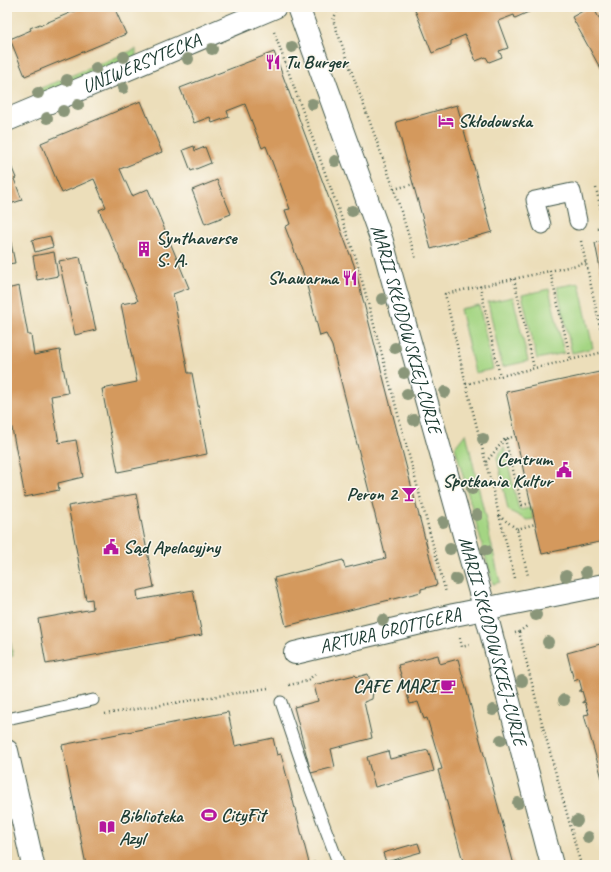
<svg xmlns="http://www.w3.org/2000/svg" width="611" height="872" viewBox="0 0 611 872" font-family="Caveat,sans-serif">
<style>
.green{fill:#a4d583;stroke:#62895c}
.building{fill:#d4995d}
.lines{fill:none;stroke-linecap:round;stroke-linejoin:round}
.service-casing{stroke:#3e5548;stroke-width:13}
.pedestrian-casing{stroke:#3e5548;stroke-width:19}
.minor-casing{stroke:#3e5548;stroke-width:24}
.path{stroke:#3e5548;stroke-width:2.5;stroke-dasharray:1 3;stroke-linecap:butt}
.service{stroke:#fff;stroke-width:11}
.pedestrian{stroke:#fff;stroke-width:17}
.minor{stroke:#fff;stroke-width:22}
.tree{fill:#8a9679}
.labels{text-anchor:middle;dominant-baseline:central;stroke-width:3;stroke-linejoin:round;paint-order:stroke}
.poi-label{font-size:19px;font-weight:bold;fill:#1f3d34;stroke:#fbf7ec;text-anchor:start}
.street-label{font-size:19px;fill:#1f3d34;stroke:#fbf7ec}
</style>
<rect width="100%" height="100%" fill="#fbf7ec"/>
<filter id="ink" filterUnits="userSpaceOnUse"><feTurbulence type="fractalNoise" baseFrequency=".025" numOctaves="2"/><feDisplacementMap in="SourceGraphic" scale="8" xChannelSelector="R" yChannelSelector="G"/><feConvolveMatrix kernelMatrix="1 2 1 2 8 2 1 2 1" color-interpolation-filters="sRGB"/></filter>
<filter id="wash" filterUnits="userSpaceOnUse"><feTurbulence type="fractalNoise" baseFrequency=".012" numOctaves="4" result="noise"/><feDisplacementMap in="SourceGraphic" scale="16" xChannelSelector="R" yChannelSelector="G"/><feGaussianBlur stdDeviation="0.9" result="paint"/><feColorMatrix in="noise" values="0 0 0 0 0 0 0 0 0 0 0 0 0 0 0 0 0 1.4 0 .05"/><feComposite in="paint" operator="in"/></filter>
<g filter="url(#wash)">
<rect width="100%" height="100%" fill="#ecdeba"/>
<g class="green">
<polygon points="136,49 136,56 36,97 34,91"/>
<polygon points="579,283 593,348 572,353 557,287"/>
<polygon points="549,289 564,353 537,359 522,295"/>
<polygon points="513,297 528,361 502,367 488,302"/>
<polygon points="479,305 493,369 475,373 460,309"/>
<polygon points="466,433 500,582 493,584 455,447"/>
<polygon points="504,447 519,510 531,508 534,519 527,520 508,510 497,457"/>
<polygon points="7,624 13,656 7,657"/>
</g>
<g id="blocks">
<g class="building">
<polygon points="84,7 114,7 126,34 25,76 10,39 31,30 30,28 40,24 41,25"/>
<polygon points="422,7 532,7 533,10 515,18 514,15 498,21 508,48 499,51 502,57 489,62 486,57 476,61 465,35 451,41 451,45 432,53 415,10"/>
<polygon points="590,7 593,7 604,27 604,75 572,17"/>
<polygon points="274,52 354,265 437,585 421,589 421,592 286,626 274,578 343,560 345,568 386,558 332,346 326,334 320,336 305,278 285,227 290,224 285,210 290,209 266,146 262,148 245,104 227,111 229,117 212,123 210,117 194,123 180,88"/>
<polygon points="141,101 162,152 120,169 132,196 148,189 189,288 173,294 188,373 192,373 207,454 118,472 102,389 137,382 121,304 138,301 99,210 106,207 94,179 62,193 41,143"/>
<polygon points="457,105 492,232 431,249 396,122"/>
<polygon points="194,146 195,151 205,147 211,163 191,171 183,150"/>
<polygon points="7,156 16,178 14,179 22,200 7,205"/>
<polygon points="217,180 231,214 205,224 192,190"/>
<polygon points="7,223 15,263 7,264"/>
<polygon points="50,236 53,247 35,252 32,240"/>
<polygon points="604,241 604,283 603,283 595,243"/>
<polygon points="54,252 58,276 37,280 33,256"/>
<polygon points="80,257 96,330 75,335 59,261"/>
<polygon points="19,286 28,335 31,335 34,355 60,350 68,393 51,396 59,443 76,440 83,477 58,483 59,490 25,497 7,402 7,289"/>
<polygon points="604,371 604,541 542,554 506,392"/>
<polygon points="136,494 154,587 137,591 138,600 193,590 202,635 46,664 38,619 93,609 92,599 86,600 68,506"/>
<polygon points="604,643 604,785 584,715 589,714 585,702 583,703 583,701 585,701 582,691 580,692 580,690 582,690 579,679 574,681 567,653"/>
<polygon points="438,655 440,664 458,659 514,865 464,865 438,770 442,769 427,718 424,719 418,702 410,704 398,665"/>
<polygon points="368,674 373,691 372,699 364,702 372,738 331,749 335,767 311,773 294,707 318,701 314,685 355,675 357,677"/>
<polygon points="228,712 235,746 273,738 277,755 281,754 309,863 315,862 316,865 86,865 62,745"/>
<polygon points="428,750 434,771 375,787 367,757 388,751 390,759"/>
<polygon points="418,843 421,852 386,862 383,853"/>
</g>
</g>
</g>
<g filter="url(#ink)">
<use href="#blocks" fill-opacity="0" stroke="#3e5548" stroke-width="1"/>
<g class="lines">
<defs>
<g id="service">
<polyline points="281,702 308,782 339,865"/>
<polyline points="7,719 93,700"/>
</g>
<polyline id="pedestrian" points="542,225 535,200 572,192 578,221"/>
<g id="minor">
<path id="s1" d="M 298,7 L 382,241 L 389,267 L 485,610 L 552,865"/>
<path id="s2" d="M 7,120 L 275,7"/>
<path id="s3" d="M 295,653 L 454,615 L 604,585"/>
<polyline points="7,751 33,865"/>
</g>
</defs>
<use href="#service" class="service-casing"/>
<use href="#pedestrian" class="pedestrian-casing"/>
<use href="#minor" class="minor-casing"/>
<g class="path">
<polyline points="343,7 338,9 333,20 394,189 416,259"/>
<polyline points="274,32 356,258 446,593"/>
<polyline points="596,188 604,223"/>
<polyline points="394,189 414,184"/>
<polyline points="597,228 604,226"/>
<polyline points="581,241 604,344"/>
<polyline points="550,271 571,360"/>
<polyline points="514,279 534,368"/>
<polyline points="480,286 500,376"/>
<polyline points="466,384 445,294 586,263"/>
<polyline points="505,439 522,505 531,503"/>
<polyline points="486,462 505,439 516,436"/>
<polyline points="499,516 517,529 528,576"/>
<polyline points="517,529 535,524"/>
<polyline points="515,578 466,384 604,352"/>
<polyline points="519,632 527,626"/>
<polyline points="515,633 519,632 542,723 581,865"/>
<polyline points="460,638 462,647 470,645"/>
<polyline points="289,685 307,681 315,674"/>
<polyline points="105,714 268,688"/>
</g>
<use href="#service" class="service"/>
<use href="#pedestrian" class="pedestrian"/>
<use href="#minor" class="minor"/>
</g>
<g class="tree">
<circle cx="292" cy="47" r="6"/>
<circle cx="212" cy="49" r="6"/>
<circle cx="124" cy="57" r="6"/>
<circle cx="188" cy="59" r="6"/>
<circle cx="96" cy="68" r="6"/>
<circle cx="67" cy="80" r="6"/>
<circle cx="123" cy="88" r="6"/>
<circle cx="38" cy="93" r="6"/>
<circle cx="312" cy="104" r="6"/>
<circle cx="78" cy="105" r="6"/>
<circle cx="63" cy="111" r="6"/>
<circle cx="47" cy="118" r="6"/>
<circle cx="335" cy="161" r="6"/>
<circle cx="352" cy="211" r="6"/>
<circle cx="382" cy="299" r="6"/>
<circle cx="395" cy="348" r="6"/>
<circle cx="404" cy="373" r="6"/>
<circle cx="445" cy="392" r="6"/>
<circle cx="407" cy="394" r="6"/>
<circle cx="414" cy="420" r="6"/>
<circle cx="483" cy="439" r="6"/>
<circle cx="472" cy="489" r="6"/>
<circle cx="477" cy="515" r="6"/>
<circle cx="443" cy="522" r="6"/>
<circle cx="450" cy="549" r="6"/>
<circle cx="486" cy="550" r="6"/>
<circle cx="586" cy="572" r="6"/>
<circle cx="566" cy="576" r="6"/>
<circle cx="456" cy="579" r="6"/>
<circle cx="536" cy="615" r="6"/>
<circle cx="383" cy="620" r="6"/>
<circle cx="548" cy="642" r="6"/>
<circle cx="522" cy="681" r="6"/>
<circle cx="564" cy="700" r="6"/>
<circle cx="493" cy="710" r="6"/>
<circle cx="501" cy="740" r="6"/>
<circle cx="518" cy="803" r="6"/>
<circle cx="577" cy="821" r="6"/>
<circle cx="588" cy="837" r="6"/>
</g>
</g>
<defs>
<symbol id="restaurant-bare" viewBox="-9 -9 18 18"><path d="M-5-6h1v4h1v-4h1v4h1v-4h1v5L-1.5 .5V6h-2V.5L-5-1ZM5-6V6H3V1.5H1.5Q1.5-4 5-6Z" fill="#b5179e" stroke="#fbf7ec" stroke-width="2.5" paint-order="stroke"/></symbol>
<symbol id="hotel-bare" viewBox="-9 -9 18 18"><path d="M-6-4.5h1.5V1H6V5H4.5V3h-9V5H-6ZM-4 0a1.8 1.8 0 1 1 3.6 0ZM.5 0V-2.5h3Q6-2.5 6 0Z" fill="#b5179e" stroke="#fbf7ec" stroke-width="2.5" paint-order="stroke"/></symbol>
<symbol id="building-bare" viewBox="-9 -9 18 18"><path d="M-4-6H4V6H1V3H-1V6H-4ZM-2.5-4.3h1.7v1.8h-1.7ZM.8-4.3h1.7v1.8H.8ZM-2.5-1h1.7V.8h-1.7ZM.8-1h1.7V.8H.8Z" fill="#b5179e" stroke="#fbf7ec" stroke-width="2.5" paint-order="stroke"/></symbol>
<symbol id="civic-bare" viewBox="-9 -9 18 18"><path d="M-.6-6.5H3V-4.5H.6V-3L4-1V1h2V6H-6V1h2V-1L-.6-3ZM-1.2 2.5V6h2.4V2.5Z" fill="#b5179e" stroke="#fbf7ec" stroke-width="2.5" paint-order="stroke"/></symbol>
<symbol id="bar-bare" viewBox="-9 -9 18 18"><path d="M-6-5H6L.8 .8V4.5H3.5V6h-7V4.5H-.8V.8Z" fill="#b5179e" stroke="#fbf7ec" stroke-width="2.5" paint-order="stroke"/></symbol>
<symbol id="cafe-bare" viewBox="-9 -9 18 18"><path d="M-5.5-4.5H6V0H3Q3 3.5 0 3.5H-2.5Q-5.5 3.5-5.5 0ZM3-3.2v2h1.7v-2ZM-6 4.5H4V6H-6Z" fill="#b5179e" stroke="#fbf7ec" stroke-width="2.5" paint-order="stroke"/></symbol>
<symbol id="stadium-bare" viewBox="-9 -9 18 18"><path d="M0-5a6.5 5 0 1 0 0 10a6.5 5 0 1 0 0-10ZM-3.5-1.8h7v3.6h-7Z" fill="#b5179e" stroke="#fbf7ec" stroke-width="2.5" paint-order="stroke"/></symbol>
<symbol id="library-bare" viewBox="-9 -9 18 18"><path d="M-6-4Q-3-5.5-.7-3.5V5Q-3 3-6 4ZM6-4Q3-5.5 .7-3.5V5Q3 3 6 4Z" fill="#b5179e" stroke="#fbf7ec" stroke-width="2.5" paint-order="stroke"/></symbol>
</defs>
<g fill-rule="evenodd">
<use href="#restaurant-bare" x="262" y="51" width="22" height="22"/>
<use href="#hotel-bare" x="435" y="110" width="22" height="22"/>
<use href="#building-bare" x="133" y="238" width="22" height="22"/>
<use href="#restaurant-bare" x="339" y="267" width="22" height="22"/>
<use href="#civic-bare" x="553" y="459" width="22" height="22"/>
<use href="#bar-bare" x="398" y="483" width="22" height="22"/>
<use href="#civic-bare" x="100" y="536" width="22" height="22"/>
<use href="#cafe-bare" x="437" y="675" width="22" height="22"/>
<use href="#stadium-bare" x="198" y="804" width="22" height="22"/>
<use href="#library-bare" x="96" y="816" width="22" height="22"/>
</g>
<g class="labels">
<g class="poi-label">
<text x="285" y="62">Tu Burger</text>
<text x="458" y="121">Skłodowska</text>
<text x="156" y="238">Synthaverse<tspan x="156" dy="22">S. A.</tspan></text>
<text x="338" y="278" text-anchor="end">Shawarma</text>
<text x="552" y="459" text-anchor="end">Centrum<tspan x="552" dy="22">Spotkania Kultur</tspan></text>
<text x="397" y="494" text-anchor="end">Peron 2</text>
<text x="123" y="547">Sąd Apelacyjny</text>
<text x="436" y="686" text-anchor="end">CAFE MARI</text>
<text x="221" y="815">CityFit</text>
<text x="119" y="816">Biblioteka<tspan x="119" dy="22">Azyl</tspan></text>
</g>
<g class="street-label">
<text stroke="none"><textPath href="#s2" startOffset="146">UNIWERSYTECKA</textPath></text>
<text stroke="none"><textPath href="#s1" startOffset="340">MARII SKŁODOWSKIEJ-CURIE</textPath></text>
<text stroke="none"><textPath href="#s3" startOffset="98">ARTURA GROTTGERA</textPath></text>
<text stroke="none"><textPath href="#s1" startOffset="664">MARII SKŁODOWSKIEJ-CURIE</textPath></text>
</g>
</g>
<rect width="611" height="872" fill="none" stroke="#fbf7ec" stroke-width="24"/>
</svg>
